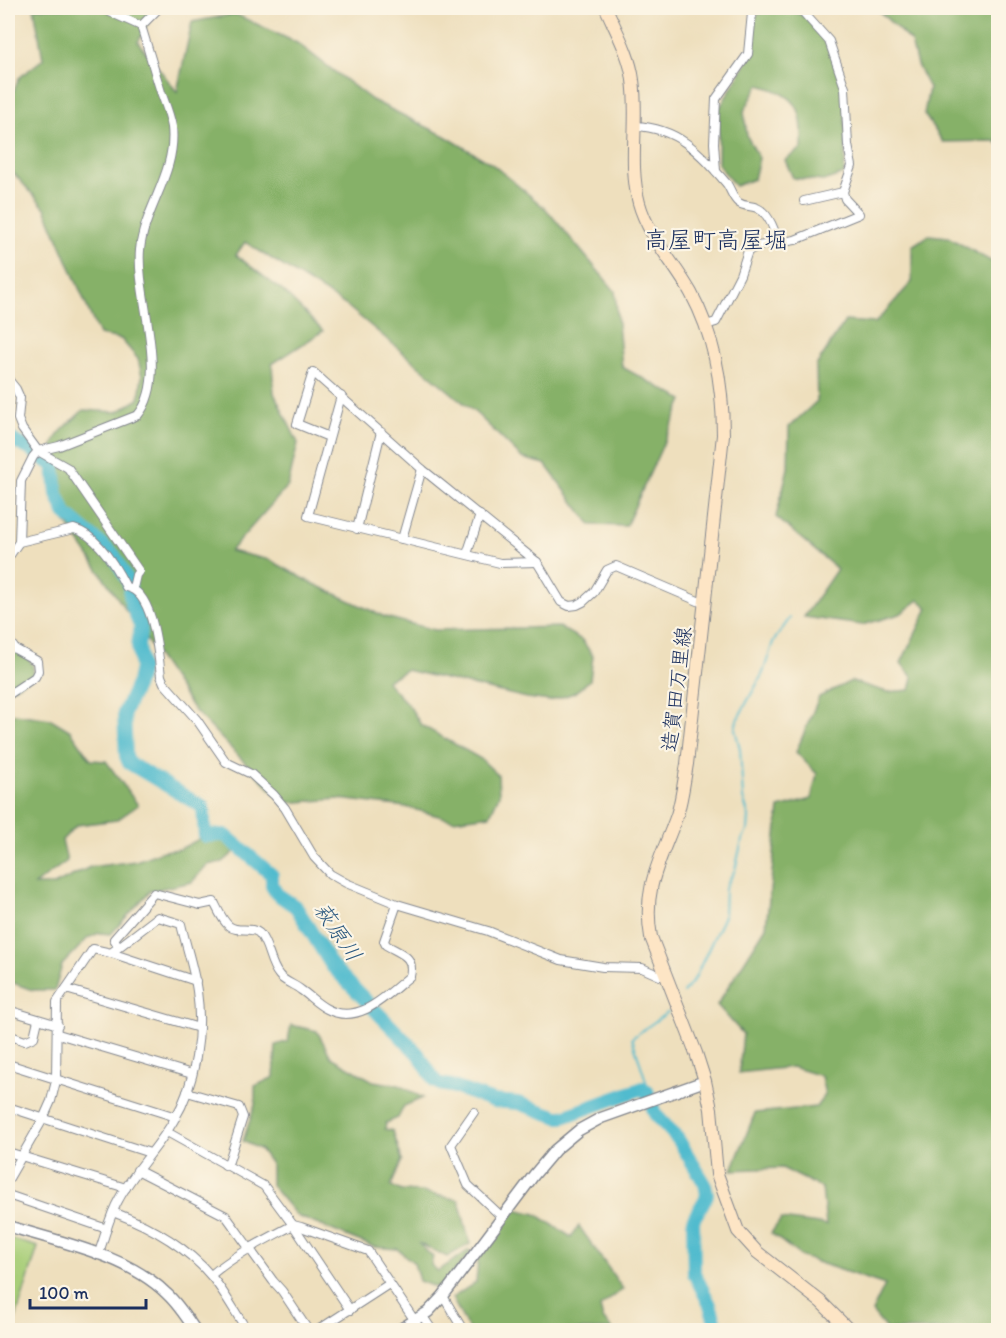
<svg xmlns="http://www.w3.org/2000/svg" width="1006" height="1338" viewBox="0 0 1006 1338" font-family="Itim,'Klee One',sans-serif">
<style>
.green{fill:#a8ce78;stroke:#627e6b;stroke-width:1.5}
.forest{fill:#86b168;stroke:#507063;stroke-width:1.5}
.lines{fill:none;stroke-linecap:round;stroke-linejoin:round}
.stream{stroke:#51bbce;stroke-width:2}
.river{stroke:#51bbce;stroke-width:14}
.minor-casing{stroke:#84878e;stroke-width:10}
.tertiary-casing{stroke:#84878e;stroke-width:13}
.secondary-casing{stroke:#84878e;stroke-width:14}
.minor{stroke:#fff;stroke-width:8}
.tertiary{stroke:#fff;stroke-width:10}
.secondary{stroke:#fde5c5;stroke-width:12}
.labels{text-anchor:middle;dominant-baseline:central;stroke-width:4.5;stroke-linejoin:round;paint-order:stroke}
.street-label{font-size:21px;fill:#1b2f5e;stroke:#fcf5e5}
.water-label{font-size:22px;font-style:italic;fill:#2b5980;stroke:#fcf5e5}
.quarter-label{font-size:24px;fill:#1b2f5e;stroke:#fcf5e5}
</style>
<rect width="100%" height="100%" fill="#fcf5e5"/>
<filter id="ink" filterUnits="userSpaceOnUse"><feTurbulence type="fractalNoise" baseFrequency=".0167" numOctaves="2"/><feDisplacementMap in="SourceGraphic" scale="12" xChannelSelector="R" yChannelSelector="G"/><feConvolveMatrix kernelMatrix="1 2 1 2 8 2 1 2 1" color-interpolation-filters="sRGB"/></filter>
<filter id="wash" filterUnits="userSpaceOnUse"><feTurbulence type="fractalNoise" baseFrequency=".008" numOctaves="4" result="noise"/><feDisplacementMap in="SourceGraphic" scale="24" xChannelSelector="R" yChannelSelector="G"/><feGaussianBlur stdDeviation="1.35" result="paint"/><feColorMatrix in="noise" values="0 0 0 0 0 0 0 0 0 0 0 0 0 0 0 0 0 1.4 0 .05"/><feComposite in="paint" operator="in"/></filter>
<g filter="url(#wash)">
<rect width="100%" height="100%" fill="#eedfbd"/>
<polygon class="green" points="8,1238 38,1247 12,1330 8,1330"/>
<g class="forest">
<path d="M 34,8 L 156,8 L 138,42 L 177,92 L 192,22 L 235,14 L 297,43 L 372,100 L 445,136 L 492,164 L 546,209 L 615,291 L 622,367 L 683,400 L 626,526 L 591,525 L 545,464 L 522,458 L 478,415 L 347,306 L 245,242 L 236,255 L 284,292 L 323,331 L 272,364 L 274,393 L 298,443 L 288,486 L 230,551 L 270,560 L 310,582 L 385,617 L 435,630 L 559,627 L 582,640 L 593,656 L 590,680 L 574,693 L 550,701 L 527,698 L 406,670 L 386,681 L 410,707 L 421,725 L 481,759 L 498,775 L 499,795 L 490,815 L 453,820 L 406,807 L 339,799 L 284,803 L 194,710 L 65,521 C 54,495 42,466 56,438 C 62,428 75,419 83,410 L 117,412 L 139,399 L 142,376 L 138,359 L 121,339 L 99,335 L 45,208 L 8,167 L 8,106 L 19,78 L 43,59 Z"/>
<path d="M 768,8 L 789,8 L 805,17 L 828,43 L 844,89 L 846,144 L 844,174 L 823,181 L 793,178 L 785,160 L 802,148 C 803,109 799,95 759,85 L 744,111 L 747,136 L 759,158 L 754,179 L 735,186 L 718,164 L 719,109 L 750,56 L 755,17 Z"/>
<polygon points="878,8 998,8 998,144 995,141 943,142 924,114 929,88 917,65 911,42 880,12"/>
<polygon points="929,235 948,237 994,263 998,254 998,1330 887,1330 872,1312 885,1285 802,1257 771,1233 781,1219 826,1225 822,1188 782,1168 732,1170 755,1113 816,1107 825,1095 821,1076 792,1067 739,1073 743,1034 717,1005 766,927 779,808 811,799 817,774 796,752 819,697 851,681 887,692 910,690 913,678 901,663 928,608 919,600 900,614 862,625 804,617 837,569 776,517 788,468 789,427 817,401 816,366 845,321 875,323 912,282 912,246"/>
<path d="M 8,645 C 20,653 37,659 33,676 L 8,691 Z"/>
<polygon points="8,713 51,719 71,731 91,760 106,761 138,805 117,820 77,825 62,840 67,861 34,885 54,885 90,867 136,861 163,851 180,849 205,836 225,837 238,849 223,862 207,865 192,882 150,891 111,934 99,933 88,938 62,965 55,990 32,990 8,981"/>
<polygon points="291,1025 317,1031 331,1057 373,1081 399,1085 423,1098 404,1106 398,1118 386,1123 385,1129 393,1131 402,1160 391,1186 402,1191 422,1192 459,1200 470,1244 447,1257 418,1243 433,1257 431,1265 438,1271 469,1250 471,1252 440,1289 419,1281 414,1263 397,1249 374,1247 297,1216 271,1185 271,1164 261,1150 243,1141 255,1105 255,1086 274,1077 276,1045 288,1041"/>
<polygon points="515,1209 536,1214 571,1237 579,1226 623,1289 600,1307 603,1319 613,1330 469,1330 452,1298 476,1282 478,1260"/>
</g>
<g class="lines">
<g class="stream">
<polyline points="683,993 694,980 724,916 725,888 735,870 742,840 748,829 749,817 743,798 740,749 735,729 737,720 763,673 773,642 790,618"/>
<polyline points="647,1091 646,1081 632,1038 668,1012"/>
</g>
<polyline class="river" points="8,438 30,449 54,466 57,494 65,513 114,555 129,583 131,603 141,627 138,645 141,668 138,682 124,713 126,756 129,763 203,807 205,836 225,835 272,875 272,886 277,894 296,907 332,966 419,1055 435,1081 440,1084 451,1086 494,1101 518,1103 558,1117 563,1117 643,1088 647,1091 655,1114 678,1139 705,1184 707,1194 706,1198 693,1220 694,1273 710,1305 718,1330"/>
</g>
</g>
<g filter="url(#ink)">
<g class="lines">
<defs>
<g id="minor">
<polyline points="141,26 159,8"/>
<path d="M 635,126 C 679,128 700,153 727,184 C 731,190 733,199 739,203 C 745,207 751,205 757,208 C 769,213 775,231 778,243"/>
<polyline points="716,171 714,143 716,99 748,54 752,13 761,8"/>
<polyline points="804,201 843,192"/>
<polyline points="706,325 716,322 740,275 748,251 758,246 795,240 859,214 845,199 843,192 852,166 848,145 845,88 829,41 803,12 797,8"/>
<polyline points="8,379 16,389 20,398 18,419 22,429 38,451 68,468 139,571 136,575 133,588"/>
<polyline points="341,396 308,516 500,563 537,562"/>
<polyline points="329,437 297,424 313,372 422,469 537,562 561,602 569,606 577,605 583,602 594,592 607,570 616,566 705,604"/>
<polyline points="357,529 381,432"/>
<polyline points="402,539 422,469"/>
<path d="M 19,542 L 74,529 C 97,535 116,567 126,587 C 154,591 158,653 161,676 L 164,683 L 197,720 L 226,762 L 251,774 L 274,795 L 285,808 L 314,857 L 330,874 L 346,883 L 397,904 L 488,931 L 561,960 L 603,967 L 642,968 L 660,976 L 665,975"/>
<polyline points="467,554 480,515"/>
<path d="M 8,558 L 19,542 L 21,481 L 33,457 L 38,451 L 59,446 L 138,415 C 170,376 136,297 140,250 C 144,208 177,173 172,127 C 170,115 165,103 161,92 C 154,70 148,48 141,26 L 101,8"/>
<polyline points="8,639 15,649 37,661 38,671 35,677 8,695"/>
<path d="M 119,947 L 114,939 L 154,893 L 200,905 L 214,902 C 218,910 222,920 229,926 C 237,933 251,926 259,933 C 269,944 269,963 279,975 C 284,982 294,984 301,990 C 310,996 317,1004 327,1009 C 359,1026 387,995 410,976 C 415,956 401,954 386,945 L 384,941 L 397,904"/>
<polyline points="66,989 199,1028"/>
<polyline points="8,1010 58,1025"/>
<polyline points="58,1034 192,1074"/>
<polyline points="8,1035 25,1041 34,1037 38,1020"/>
<polyline points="8,1064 176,1117"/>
<polyline points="187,1092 239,1107 243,1117 229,1161 225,1165"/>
<polyline points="8,1107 150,1153"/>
<polyline points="474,1112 451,1145 468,1185 502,1217"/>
<polyline points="167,1132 264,1186 293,1225 350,1310"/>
<polyline points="8,1152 126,1188"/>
<polyline points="137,1170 226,1216 273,1281 282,1291 308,1330"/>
<polyline points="8,1180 43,1119 51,1101 56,1081 57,1002 93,949 111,953 196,981"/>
<polyline points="8,1195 107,1229"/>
<path d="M 113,1212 C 150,1226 185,1245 211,1276 C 225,1292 235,1313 247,1330"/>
<path d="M 98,1255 C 105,1237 109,1216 119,1199 C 134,1171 158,1148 174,1120 C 196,1084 203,1032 197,991 C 194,969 186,946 181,924 L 158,917 L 111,953"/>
<path d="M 211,1275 C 236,1254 265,1240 293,1225 L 301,1227 L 368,1251 L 415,1321"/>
<polyline points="443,1296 463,1330"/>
<polyline points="422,1315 432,1330"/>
<polyline points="318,1330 389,1284"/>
</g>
<g id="tertiary">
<path d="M 8,1226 C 59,1242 128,1255 167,1294 C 178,1304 187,1318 195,1330"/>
<polyline points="399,1330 428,1312 443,1296 534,1175 555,1150 579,1130 601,1118 705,1081"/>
</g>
<path id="secondary" d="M 606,8 C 616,31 630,55 633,80 C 639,121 628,163 639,203 C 648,236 675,264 691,293 C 715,337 723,386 723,435 L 687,764 C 684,781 682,799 677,815 C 661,860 642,887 651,937 L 696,1053 L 705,1081 L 711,1109 L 717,1174 L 738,1231 L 757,1252 L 821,1302 L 849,1330"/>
</defs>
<use href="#minor" class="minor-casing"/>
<use href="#tertiary" class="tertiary-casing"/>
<use href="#secondary" class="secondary-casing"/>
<use href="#minor" class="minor"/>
<use href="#tertiary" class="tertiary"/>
<use href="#secondary" class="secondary"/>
</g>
</g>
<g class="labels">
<g class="street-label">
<text transform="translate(676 689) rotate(-83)">造賀田万里線</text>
</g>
<g class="water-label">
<text transform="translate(338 932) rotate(56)">萩原川</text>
</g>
<g class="quarter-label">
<text x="716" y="239">高屋町高屋堀</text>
</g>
</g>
<rect width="1006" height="1338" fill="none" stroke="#fcf5e5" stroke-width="30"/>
<path d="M30 1299v9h116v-9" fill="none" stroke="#1b2f5e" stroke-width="3"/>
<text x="39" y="1299" font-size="18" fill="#1b2f5e" stroke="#fcf5e5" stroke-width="4.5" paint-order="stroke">100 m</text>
</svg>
